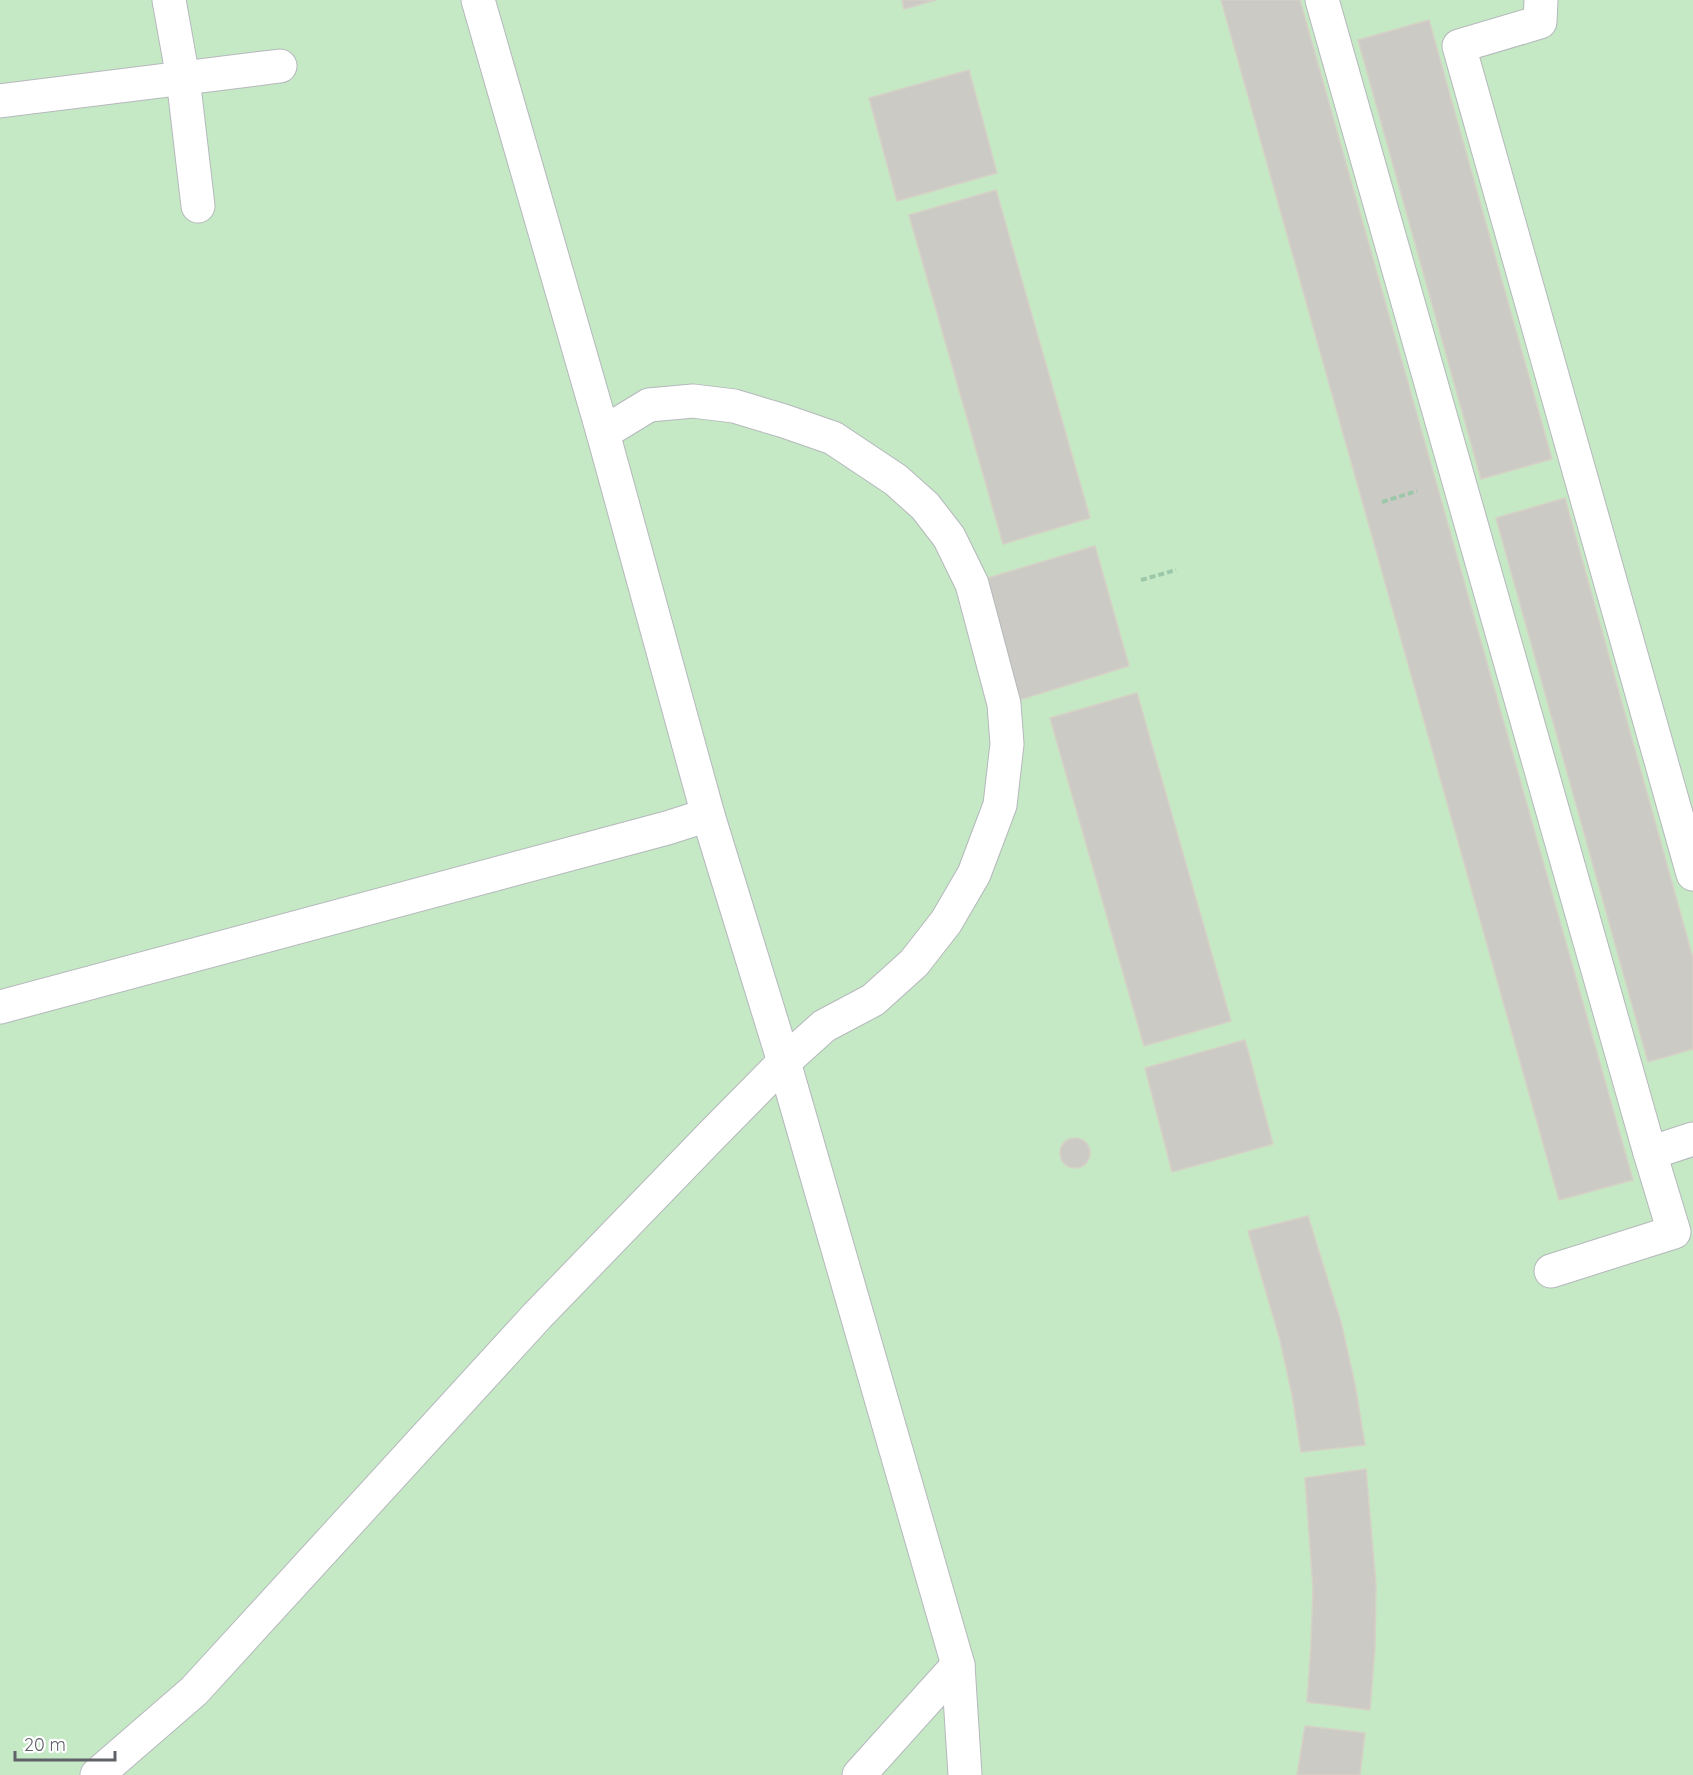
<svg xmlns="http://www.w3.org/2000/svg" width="1693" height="1775" viewBox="0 0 1693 1775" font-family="Quicksand,sans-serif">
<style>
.green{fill:#c5e8c5}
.building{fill:#cccac5;stroke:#d6d1c6;stroke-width:1.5}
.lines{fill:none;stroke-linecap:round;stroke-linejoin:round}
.minor-casing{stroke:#b5b8bc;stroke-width:35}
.path{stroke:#9cc7a9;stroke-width:4;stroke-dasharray:6 3;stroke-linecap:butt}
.minor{stroke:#fff;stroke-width:33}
</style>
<rect width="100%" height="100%" fill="#f1efe8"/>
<rect class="green" x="0" y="0" width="1693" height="1775"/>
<g class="building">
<polygon points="902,0 936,0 904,9"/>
<polygon points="1221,0 1300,0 1633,1180 1559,1200"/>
<polygon points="1429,20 1552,459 1481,479 1358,40"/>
<polygon points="969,70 997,173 897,201 869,98"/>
<polygon points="996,190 1090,518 1003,544 909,215"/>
<polygon points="1565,498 1693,958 1693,1049 1648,1062 1496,518"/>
<polygon points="1095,546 1129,666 1006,704 974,582"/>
<polygon points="1137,693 1231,1021 1144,1046 1050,718"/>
<polygon points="1245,1040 1273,1144 1172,1172 1145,1068"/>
<circle cx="1075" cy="1153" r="15"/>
<polygon points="1308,1216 1341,1322 1355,1384 1365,1445 1301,1452 1292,1395 1280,1340 1248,1231"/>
<polygon points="1366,1469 1376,1585 1375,1647 1370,1710 1307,1702 1311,1645 1313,1589 1305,1478"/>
<polygon points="1305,1726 1365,1733 1360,1775 1297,1775"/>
</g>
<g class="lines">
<defs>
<g id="minor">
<polyline points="169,0 183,78 198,206"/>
<polyline points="478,0 603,433 708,815 784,1062 958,1665 965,1775"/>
<polyline points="1322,0 1650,1153 1674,1232 1551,1271"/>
<polyline points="1541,0 1540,22 1459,46 1693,874"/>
<polyline points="0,101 280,66"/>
<polyline points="0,1007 667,828 708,815"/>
<polyline points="1650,1153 1693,1139"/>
<polyline points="97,1775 194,1691 537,1316 712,1135 784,1062 824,1026 873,1000 914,963 946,922 974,874 1000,805 1007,744 1004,704 972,584 949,537 925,506 896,480 833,438 784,421 734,406 693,401 649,405 603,433"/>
<polyline points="859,1775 958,1665"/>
</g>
</defs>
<use href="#minor" class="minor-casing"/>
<g class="path">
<polyline points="1382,502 1417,491"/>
<polyline points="1141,580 1176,570"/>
</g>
<use href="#minor" class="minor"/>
</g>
<path d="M15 1751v9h100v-9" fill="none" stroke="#5f6368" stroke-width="3"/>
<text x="24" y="1751" font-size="18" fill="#5f6368" stroke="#ffffff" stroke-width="4.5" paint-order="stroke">20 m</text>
</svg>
